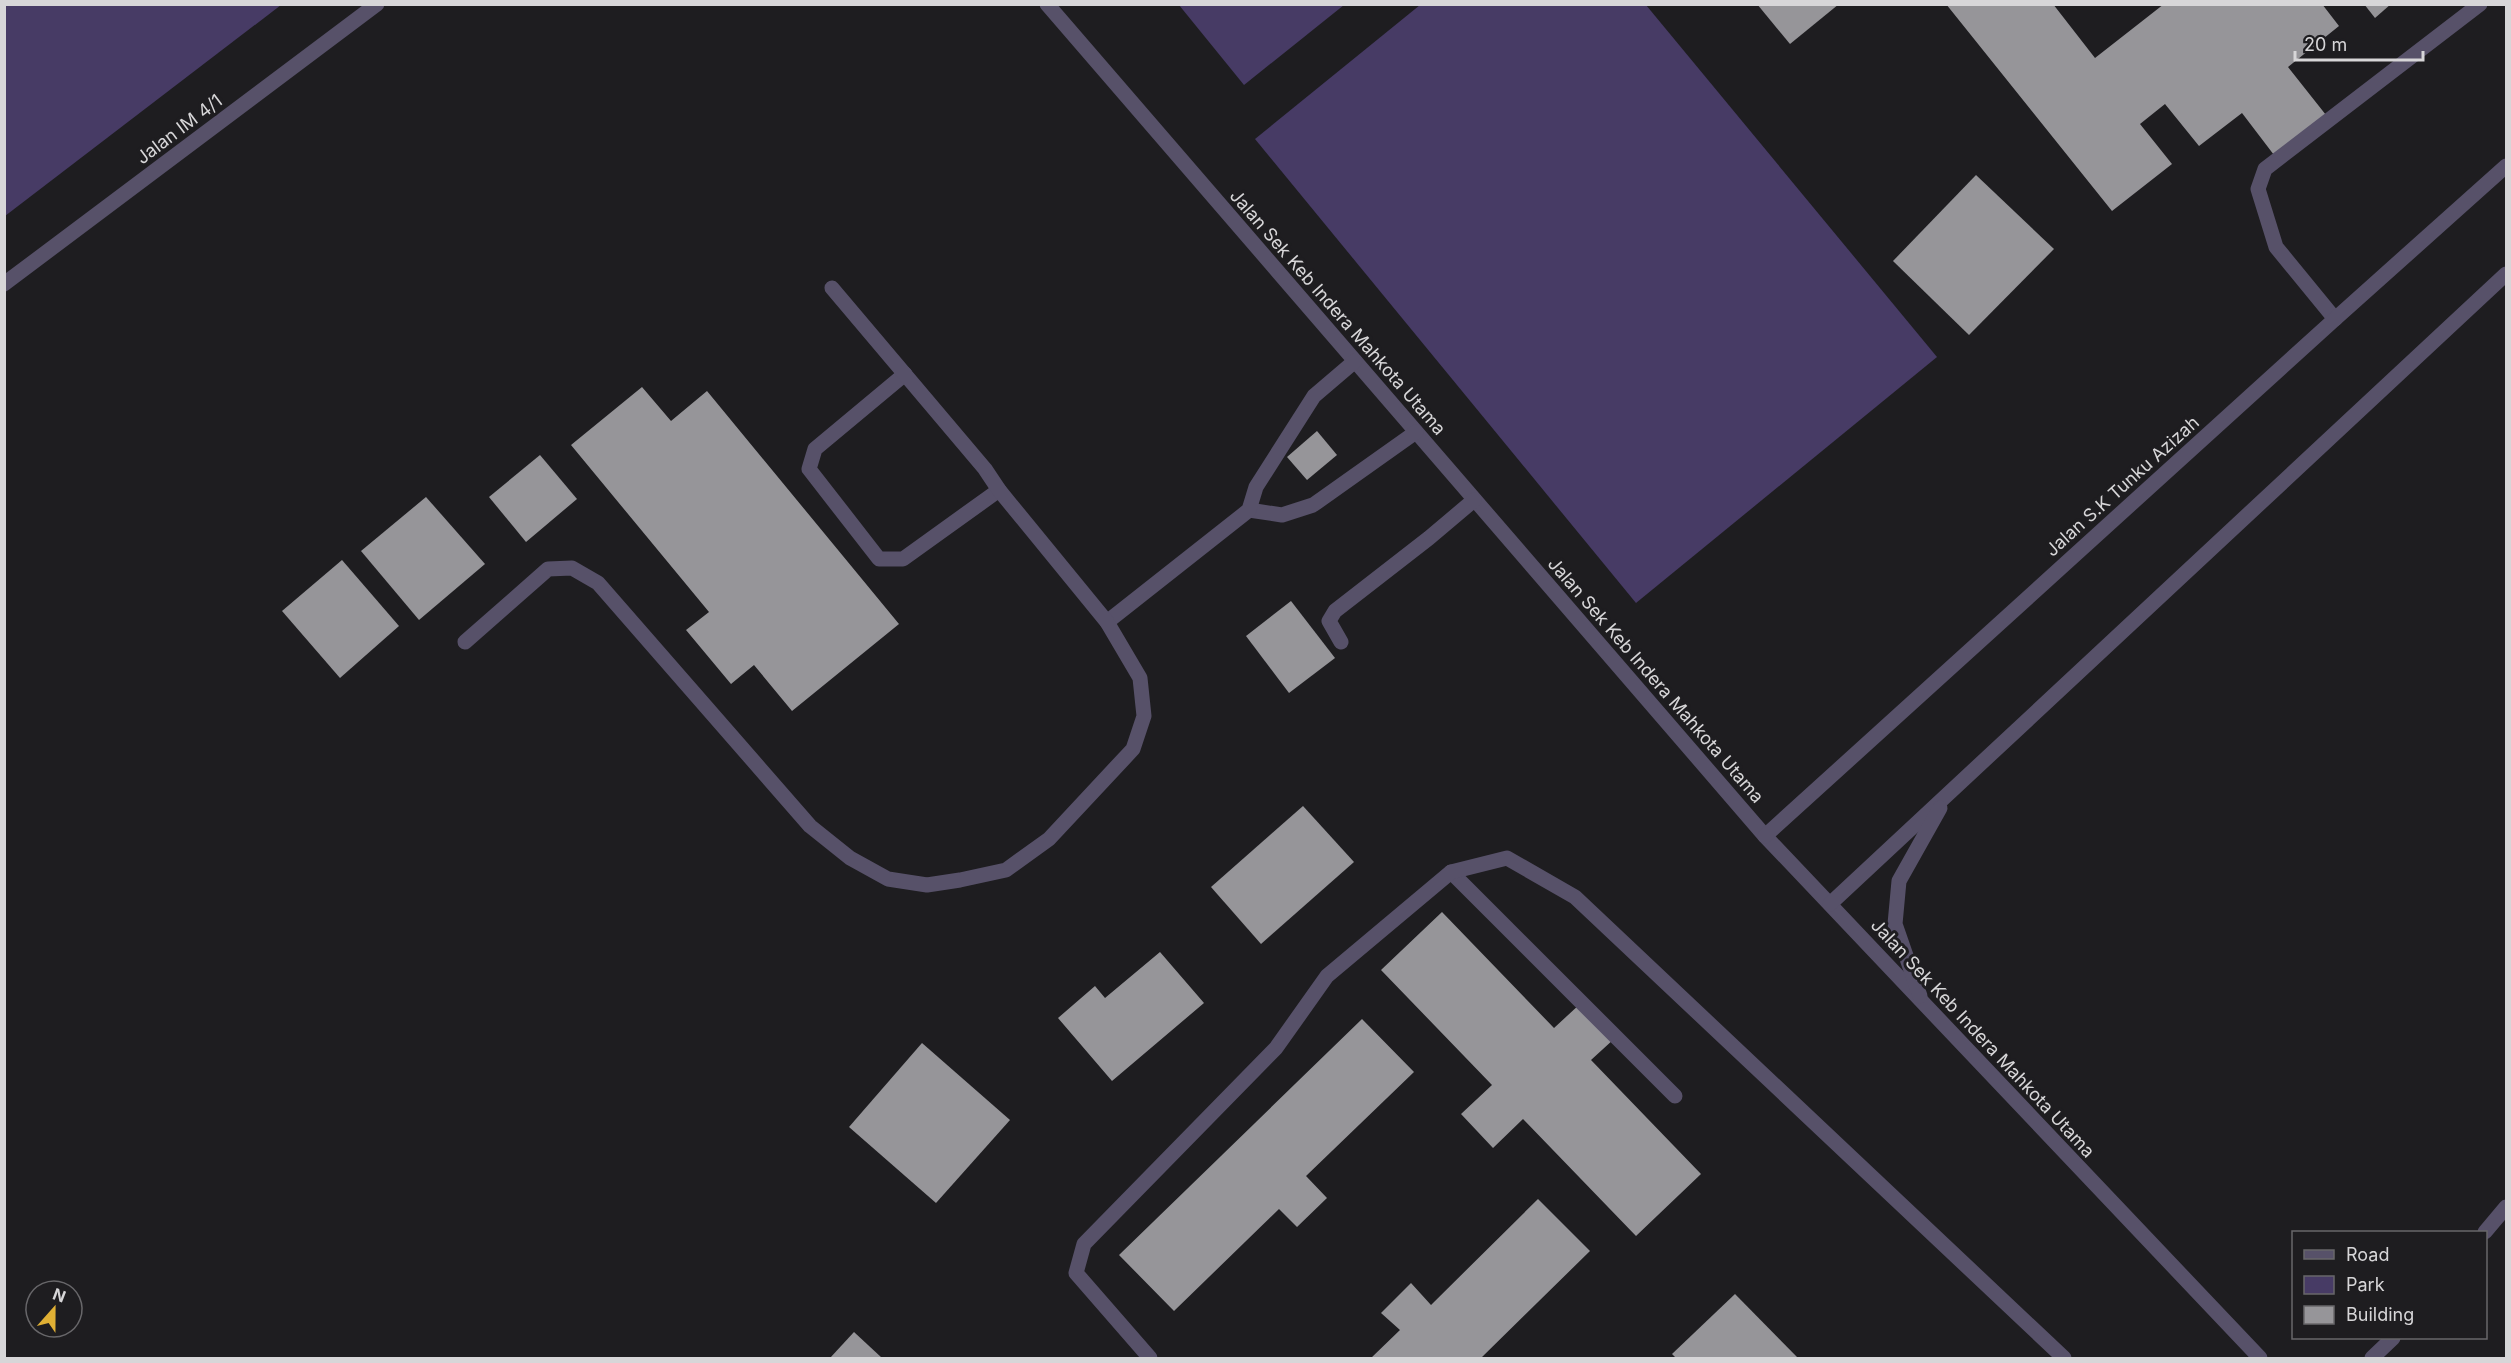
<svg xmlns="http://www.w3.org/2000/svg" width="2511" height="1363" viewBox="0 0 2511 1363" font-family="Inter,sans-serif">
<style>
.park{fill:#473b65}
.building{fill:#969599}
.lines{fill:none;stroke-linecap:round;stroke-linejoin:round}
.minor{stroke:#575169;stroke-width:15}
.labels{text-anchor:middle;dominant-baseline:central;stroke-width:6;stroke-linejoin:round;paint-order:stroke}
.street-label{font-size:18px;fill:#d7d6d8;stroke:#1e1d20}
</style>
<rect width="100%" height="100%" fill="#1e1d20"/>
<g class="park">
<polygon points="5,4 281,4 281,5 5,216"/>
<polygon points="1179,5 1344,5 1244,85"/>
<polygon points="1420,5 1646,5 1937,357 1636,603 1255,139"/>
</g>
<g class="building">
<polygon points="1757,4 1839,4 1790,44"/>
<polygon points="1946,4 2053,4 2095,58 2164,4 2322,4 2339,26 2288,67 2326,115 2274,155 2242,113 2199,146 2165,104 2140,124 2172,164 2112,211"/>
<polygon points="2364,4 2391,4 2375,18"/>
<polygon points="1976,175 2054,249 1969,335 1893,261"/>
<polygon points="642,387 671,421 707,391 899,624 792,711 754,665 731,684 686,630 709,612 571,445"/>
<polygon points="1317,431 1337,455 1307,480 1287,457"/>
<polygon points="540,455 577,499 526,542 489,497"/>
<polygon points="426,497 485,564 419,620 361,551"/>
<polygon points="342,560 399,626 340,678 282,611"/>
<polygon points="1291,601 1335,658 1289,693 1246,636"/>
<polygon points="1303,806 1354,862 1261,944 1211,887"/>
<polygon points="1442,912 1554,1028 1580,1004 1614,1039 1591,1060 1701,1174 1636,1236 1523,1119 1493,1148 1461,1114 1492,1085 1381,970"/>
<polygon points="1160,952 1204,1003 1112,1081 1058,1018 1095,986 1105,998"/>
<polygon points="1362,1019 1414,1072 1306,1176 1327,1198 1297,1227 1279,1209 1174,1311 1119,1255"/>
<polygon points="922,1043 1010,1120 936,1203 849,1127"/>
<polygon points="1538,1199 1590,1251 1481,1358 1371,1358 1400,1330 1381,1313 1411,1283 1431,1305"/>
<polygon points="1735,1294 1798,1358 1676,1358 1672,1354"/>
<polygon points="854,1332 882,1358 830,1358"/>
</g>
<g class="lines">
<g class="minor">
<polyline points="1047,4 1765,836 2260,1358"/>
<polyline points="4,284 377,4"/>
<polyline points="2335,319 2276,247 2258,189 2265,169 2480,4"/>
<polyline points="905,374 815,449 809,469 879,559 903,559 999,490"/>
<polyline points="1249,510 1282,515 1313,505 1416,432"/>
<polyline points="1107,622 1249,510 1256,487 1314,396 1355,361"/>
<polyline points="465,642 548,569 572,568 598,583 810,826 850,858 888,879 927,885 960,880 1006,870 1049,839 1133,749 1144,716 1140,678 1107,622 999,490 985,469 832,288"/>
<polyline points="1341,642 1329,621 1335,611 1429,538 1474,500"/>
<polyline points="1765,836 2335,319 2506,166"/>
<polyline points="1451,872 1675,1096"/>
<polyline points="1830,904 2506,274"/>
<polyline points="1920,996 1895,924 1899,881 1940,808"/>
<polyline points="2485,1232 2506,1207"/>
<polyline points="1150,1358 1076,1273 1084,1244 1276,1048 1327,976 1451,872 1507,858 1575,897 2064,1358"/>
<polyline points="2372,1358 2393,1338"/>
</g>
</g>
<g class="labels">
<g class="street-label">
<text transform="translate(179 129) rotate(-37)">Jalan IM 4/1</text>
<text transform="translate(1338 312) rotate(49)">Jalan Sek Keb Indera Mahkota Utama</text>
<text transform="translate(2122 486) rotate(-42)">Jalan S.K Tunku Azizah</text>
<text transform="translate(1656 680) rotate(49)">Jalan Sek Keb Indera Mahkota Utama</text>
<text transform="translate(1983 1038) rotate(47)">Jalan Sek Keb Indera Mahkota Utama</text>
</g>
</g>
<rect width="2511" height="1363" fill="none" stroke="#d7d6d8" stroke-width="12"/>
<rect x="2292" y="1231" width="195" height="108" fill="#1e1d20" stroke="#68676a" stroke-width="1.5"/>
<rect x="2304" y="1250" width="30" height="9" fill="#575169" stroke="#68676a" stroke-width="1.5"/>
<text x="2346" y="1261" font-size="18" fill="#d7d6d8">Road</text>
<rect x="2304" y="1276" width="30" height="18" fill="#473b65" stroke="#68676a" stroke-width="1.5"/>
<text x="2346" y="1291" font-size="18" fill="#d7d6d8">Park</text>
<rect x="2304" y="1306" width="30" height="18" fill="#969599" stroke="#68676a" stroke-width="1.5"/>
<text x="2346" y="1321" font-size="18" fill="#d7d6d8">Building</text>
<g transform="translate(54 1309) rotate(21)"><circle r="28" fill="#1e1d20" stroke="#68676a" stroke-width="1.5"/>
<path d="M0-4.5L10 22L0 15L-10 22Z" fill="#e0b034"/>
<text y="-9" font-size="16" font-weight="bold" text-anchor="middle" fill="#d7d6d8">N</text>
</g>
<path d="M2295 51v9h128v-9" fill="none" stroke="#d7d6d8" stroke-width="3"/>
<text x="2304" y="51" font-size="18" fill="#d7d6d8" stroke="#1e1d20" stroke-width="4.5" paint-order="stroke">20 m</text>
</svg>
